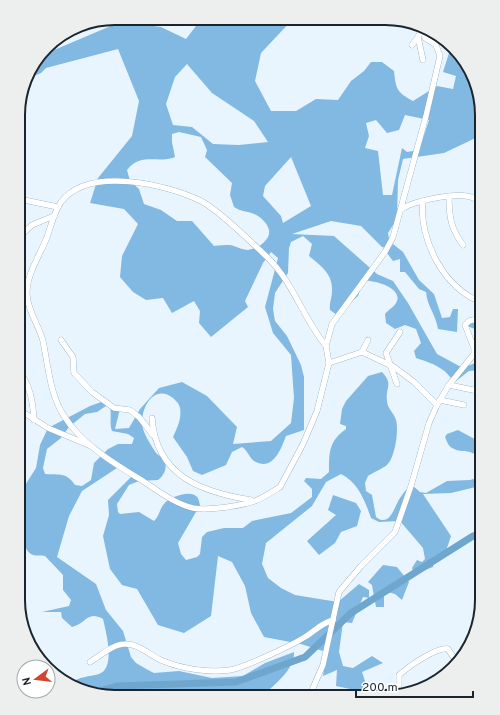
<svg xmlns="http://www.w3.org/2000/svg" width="500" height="715" viewBox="0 0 500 715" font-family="Overpass,sans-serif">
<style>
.forest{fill:#81b9e2;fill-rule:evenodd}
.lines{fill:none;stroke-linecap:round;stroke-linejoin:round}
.river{stroke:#6fa6ce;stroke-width:7}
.minor-casing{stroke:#7f9bb0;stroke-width:6}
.minor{stroke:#fff;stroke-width:5.5}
.rim{fill:none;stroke:#1a252e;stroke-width:2}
</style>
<rect width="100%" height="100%" fill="#e9f5fe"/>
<g class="forest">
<path d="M 292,20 L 261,53 L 255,81 L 271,111 L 296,111 L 316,99 L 338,100 L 351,81 L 364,71 L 371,62 L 382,62 L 394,71 C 396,90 397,92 413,101 L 437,86 L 453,89 L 456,76 L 443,72 L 449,53 L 455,51 L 472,72 L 482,115 L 482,135 L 444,153 L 403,159 L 398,180 L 397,219 L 388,233 L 389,239 L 386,248 L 382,247 L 361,226 L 331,221 L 292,234 L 334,236 L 377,274 L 393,281 L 408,303 L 437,354 L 463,368 L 482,360 L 482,370 L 469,371 L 456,381 C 450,379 448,373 443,370 C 435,364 425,361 416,358 L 414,351 L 421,343 L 416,329 L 405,325 L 395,329 L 386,323 L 385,314 C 388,310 394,307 396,303 C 405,288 372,279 363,281 L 358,296 L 337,315 L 330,310 C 329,303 332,298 332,291 C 333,274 321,266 309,256 L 312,244 L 303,236 L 291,242 L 289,248 L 288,273 L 275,293 L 273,309 L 275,321 L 287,336 L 301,365 L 304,377 L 304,430 L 286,436 C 281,449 273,472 254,461 C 249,457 248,451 242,447 L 232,452 L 226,465 L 202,475 L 193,471 L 187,457 L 173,437 C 177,428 182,418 180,408 C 179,403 176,401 173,398 C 155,384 142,405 142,423 C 142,432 151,445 156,453 C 158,455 162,457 163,459 C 169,466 164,476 158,480 L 139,481 L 129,485 L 117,504 L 118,512 L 120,514 L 139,512 L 154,521 C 160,515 159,510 164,504 C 169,497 189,490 196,496 C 199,498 199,502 200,505 L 178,543 L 181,554 L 186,560 L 197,557 L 200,554 L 202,537 L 207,532 L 224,528 L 243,528 L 252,521 L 291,513 L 312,497 L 312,489 L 304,481 L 306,478 L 321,479 L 329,472 C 329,452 329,441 346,429 L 346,426 L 340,424 L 342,409 L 346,401 L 368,376 L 382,372 C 394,385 385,387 387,401 C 387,408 394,413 396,420 C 399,430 395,458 387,465 C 382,469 374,472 368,476 L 365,483 L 366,491 L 372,495 L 376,517 C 390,528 394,507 400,498 C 403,493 407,489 410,486 L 412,485 L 420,492 L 426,493 L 447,481 L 470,480 L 480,477 C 482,473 483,469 481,465 C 474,445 464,455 452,448 C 448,446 447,441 445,437 L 447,434 L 458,430 L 482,443 L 482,482 L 480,486 L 451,493 L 423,494 L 451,536 L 446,551 L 435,556 L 433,567 L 414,574 L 412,568 L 417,560 L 422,562 L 425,559 L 423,548 L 400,521 L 379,522 L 371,518 C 365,501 358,482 341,474 L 326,482 L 312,506 L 266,543 L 262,564 L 268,578 L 281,588 L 295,595 L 338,602 L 359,584 L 369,590 L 369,598 L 363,597 L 352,623 L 343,622 L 339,652 L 343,666 L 353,668 L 372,656 L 383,663 L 362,672 L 370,696 L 331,697 L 350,689 L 336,686 L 337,670 L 323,676 L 326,652 L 301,644 L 264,637 L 251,613 L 245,586 L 232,562 L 218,556 L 211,616 L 184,633 L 158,625 L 137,589 L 122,585 L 110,569 L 103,536 L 109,515 L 108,500 L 133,475 L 120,466 L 82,491 L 69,516 L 57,557 L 96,584 L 106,610 L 123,631 L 131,657 L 136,663 L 148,670 L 154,673 L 179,671 L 212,678 L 243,676 L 265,663 L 294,652 C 295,670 274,684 262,697 C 248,697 235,693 222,697 L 103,696 L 70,684 C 79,676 89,677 99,674 C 116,668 106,632 103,619 C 87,610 86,624 72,627 L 62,618 L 61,612 L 42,612 L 69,606 L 71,600 L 63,590 L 63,575 L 45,556 C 41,555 36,556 33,555 C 17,549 18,502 18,489 L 22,490 L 36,468 L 40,445 L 48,428 L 90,406 L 107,400 L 120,409 L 115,429 L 129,428 L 140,409 L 159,388 L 182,382 L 207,396 L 237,427 L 233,444 L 271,441 L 291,423 L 294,398 L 291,355 L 273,333 L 265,307 L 278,258 L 271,252 L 263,263 L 245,301 L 248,307 L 211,337 L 199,323 L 200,311 L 194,301 L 172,313 L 163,298 L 146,300 L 133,292 L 120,277 L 122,256 L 138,224 L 124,209 L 90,203 L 98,178 L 132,136 L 139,101 L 118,49 L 46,68 L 41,73 L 27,79 L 31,67 L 40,56 L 113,25 L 146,25 L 161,27 L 186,39 L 199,22 ZM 187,64 L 212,93 L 254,121 L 268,142 L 239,145 L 213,144 L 192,127 L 173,125 L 166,104 L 175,77 ZM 405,115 L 429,120 L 419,150 L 407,152 L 402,148 L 392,195 L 383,195 L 378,151 L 365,148 L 369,136 L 366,123 L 376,120 L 387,133 L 399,130 ZM 179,132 L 201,137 L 207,150 L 205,157 L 232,183 L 230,195 L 234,207 C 241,212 247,211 254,214 C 260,216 268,224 269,230 C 271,240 257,249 248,250 C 242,250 236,246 230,245 C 225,245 219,245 214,246 L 192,221 L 177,221 L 161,210 L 144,204 L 139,189 L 130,181 L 127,170 C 141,152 159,164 175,157 L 172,142 L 172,134 ZM 291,157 L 311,206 L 283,223 L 281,216 L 263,196 L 265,186 ZM 106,406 L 110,407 C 112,416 109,423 112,431 L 128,434 L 134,438 L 132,444 L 118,444 L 108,449 L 94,463 L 91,480 L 82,486 L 75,485 C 66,472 60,475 45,474 L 43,468 L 47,449 L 61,438 L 69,427 L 85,414 L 97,412 Z"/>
<path d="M 393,244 L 403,252 L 419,280 L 434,294 L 442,318 L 450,317 L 453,309 L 458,309 L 457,332 L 438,329 C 436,315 427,306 426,292 L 419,289 L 405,272 L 400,272 L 400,259 L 393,261 L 387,253 Z"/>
<polygon points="476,320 482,324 482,338 480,331 467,326 467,322"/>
<polygon points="333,495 356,503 361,511 357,526 341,532 335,543 319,555 307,541 336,515 328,510"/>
<polygon points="383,565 397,567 409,582 402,600 395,594 384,591 384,607 376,607 372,585 368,582"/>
</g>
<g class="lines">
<polyline class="river" points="94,693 117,686 236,682 305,657 351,613 473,536 482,533"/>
<defs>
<g id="minor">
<polyline points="422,29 418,37 423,60"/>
<polyline points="412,45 418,37"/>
<path d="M 449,197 C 449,217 451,229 463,245"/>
<polyline points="19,199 58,207"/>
<path d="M 423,201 C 418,238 445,291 482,302"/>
<polyline points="477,201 482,194"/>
<path d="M 401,209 C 415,201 463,189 477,200 C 479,202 481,206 482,208"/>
<polyline points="19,237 32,225 54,216"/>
<polyline points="61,340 73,357 74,373 92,392 114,408 130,410 139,417 153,435"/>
<path d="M 326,346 C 303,318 293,282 267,257 C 251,242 219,210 201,201 C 166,184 89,166 61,202 C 54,212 51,226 47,237 C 40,256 26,274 27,295 C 28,312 39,325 43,341 C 48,365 50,395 64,416 C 83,446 117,465 146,483 C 161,493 176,504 193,508 C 208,511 240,506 255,501 C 263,498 272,492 280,487 L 303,444 L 317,411 L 329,363 L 326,346 L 332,324 L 385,252 L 393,237 L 426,116 L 440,56 L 436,45 L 425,38 L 424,30"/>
<polyline points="362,352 368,340"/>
<polyline points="329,363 362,352 394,367 414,382 437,405"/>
<path d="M 18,369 C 30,385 33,401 34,420"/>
<polyline points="397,384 386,353 400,332"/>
<polyline points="449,385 478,391"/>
<polyline points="440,400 464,405"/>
<polyline points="18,409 48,428 91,446"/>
<path d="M 152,418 C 156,476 201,492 251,500"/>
<path d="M 90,662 C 100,656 113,644 125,644 C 138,643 152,657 163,661 C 183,669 209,673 230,670 C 244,668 292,645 305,637 C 316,630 320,624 333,620"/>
<path d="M 396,694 L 399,690 L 399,675 C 408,667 436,647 448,649 L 454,658 L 459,660"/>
<polyline points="309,697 323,665 339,592 361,566 395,532 411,486 429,423 437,405 449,385 474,354 474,348 465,325 469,321 482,318"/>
</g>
</defs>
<use href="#minor" class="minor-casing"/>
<use href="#minor" class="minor"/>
</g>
<path d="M0 0H500V715H0ZM115 25H385A90 90 0 0 1 475 115V600A90 90 0 0 1 385 690H115A90 90 0 0 1 25 600V115A90 90 0 0 1 115 25Z" fill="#edeeee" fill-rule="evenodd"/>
<path class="rim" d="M115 25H385A90 90 0 0 1 475 115V600A90 90 0 0 1 385 690H115A90 90 0 0 1 25 600V115A90 90 0 0 1 115 25Z"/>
<g transform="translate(36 679) rotate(255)"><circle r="19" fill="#ffffff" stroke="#a3a8ab"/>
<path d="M0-3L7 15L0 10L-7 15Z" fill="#d14432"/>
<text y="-6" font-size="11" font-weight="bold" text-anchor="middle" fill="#1a252e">N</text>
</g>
<path d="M356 691v6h117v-6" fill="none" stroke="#1a252e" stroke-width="2"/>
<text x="362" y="691" font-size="12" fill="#1a252e" stroke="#ffffff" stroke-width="3" paint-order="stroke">200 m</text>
</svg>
